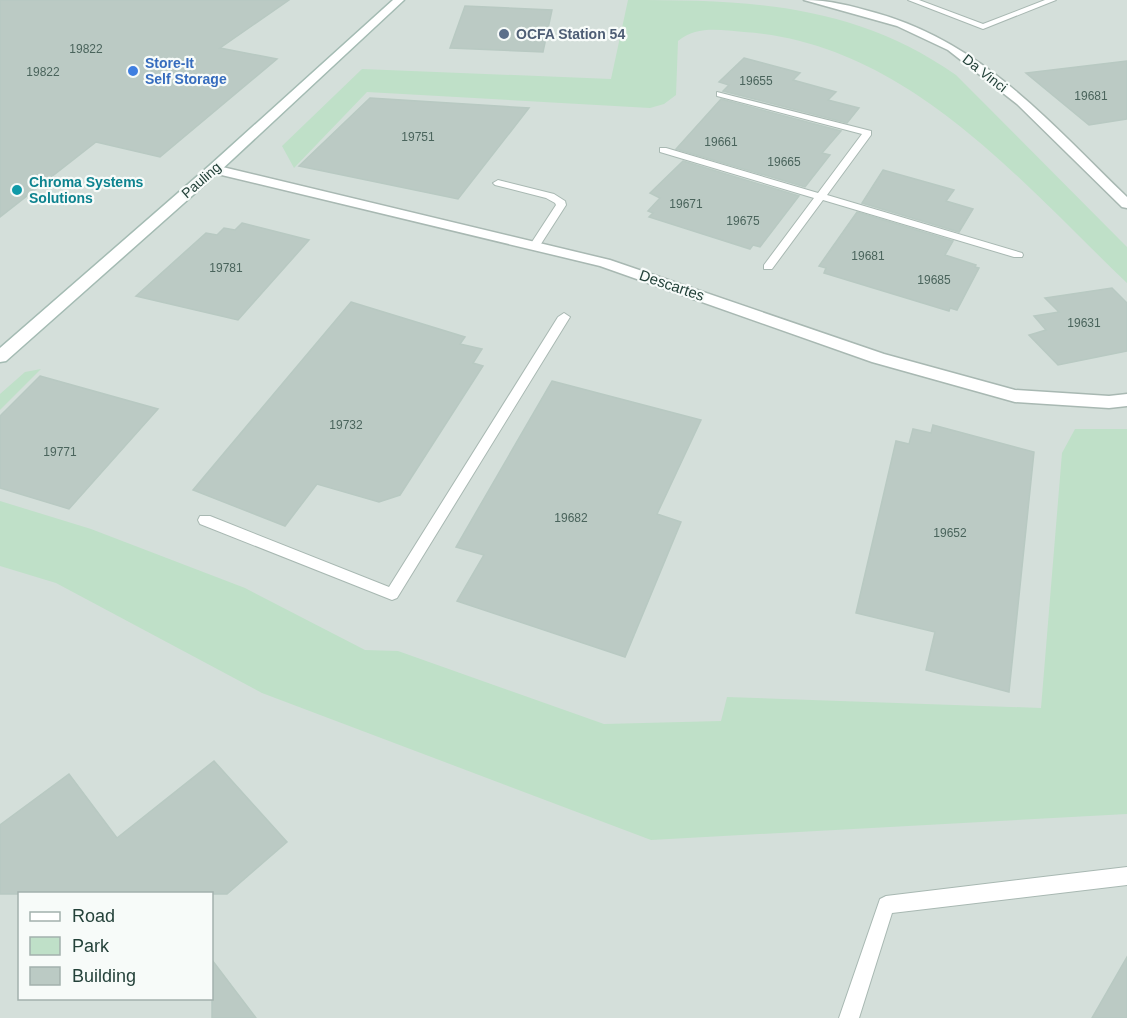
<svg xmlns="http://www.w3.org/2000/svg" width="1127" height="1018" viewBox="0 0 1127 1018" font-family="Helvetica,sans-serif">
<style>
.built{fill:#d4dfda;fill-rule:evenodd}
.green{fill:#bfe0c8}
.building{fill:#bbcac4;stroke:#b8c9c2;stroke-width:1.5}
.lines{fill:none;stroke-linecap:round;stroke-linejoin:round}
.lane-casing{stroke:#a8b8b2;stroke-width:2}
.street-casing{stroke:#a8b8b2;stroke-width:3}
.secondary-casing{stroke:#a4bbb3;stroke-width:3}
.lane{fill:#fff;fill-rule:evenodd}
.street{fill:#fff;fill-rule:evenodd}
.secondary{fill:#fff;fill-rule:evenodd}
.service-dot{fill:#5c6f8a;stroke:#f7fbf9;stroke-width:2}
.shop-dot{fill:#3f7fe0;stroke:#f7fbf9;stroke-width:2}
.culture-dot{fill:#0f9aa8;stroke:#f7fbf9;stroke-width:2}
.labels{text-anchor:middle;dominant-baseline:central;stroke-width:4.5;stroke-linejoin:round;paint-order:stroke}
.number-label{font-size:12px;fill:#4a645c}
.far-service-label{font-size:14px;font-weight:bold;fill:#4e5e75;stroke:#f7fbf9;text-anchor:start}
.far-shop-label{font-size:14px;font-weight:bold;fill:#366cbe;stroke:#f7fbf9;text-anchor:start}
.far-street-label{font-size:14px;fill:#24423a;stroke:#f7fbf9}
.far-culture-label{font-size:14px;font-weight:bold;fill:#0d838f;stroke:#f7fbf9;text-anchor:start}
.street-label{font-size:15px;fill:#24423a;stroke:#f7fbf9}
</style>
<rect width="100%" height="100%" fill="#e6efeb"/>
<path class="built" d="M 0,0 L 1127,0 L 1127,1018 L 0,1018 ZM 20,894 L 212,894 L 212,998 L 20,998 Z"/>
<g class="green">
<path d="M 628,0 C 748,0 853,3 956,75 L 1127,247 L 1127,283 C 1018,179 906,43 744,32 C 721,30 697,25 678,41 L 676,95 L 664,104 L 650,108 L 367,92 L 294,168 L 282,146 L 362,69 L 611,79 Z"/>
<polygon points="41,369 0,410 0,394 25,372"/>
<polygon points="1075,429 1127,429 1127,814 651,840 262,693 56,583 0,566 0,501 91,529 245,588 365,650 398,651 604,724 721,721 727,697 1041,708 1062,453"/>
</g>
<g class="building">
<polygon points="0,0 289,0 220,48 277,59 160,157 96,142 0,217"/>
<polygon points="465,6 552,10 543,52 450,48"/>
<polygon points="744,58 800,73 793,80 836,92 828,100 859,108 847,123 723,91 729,85 719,82"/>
<polygon points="1127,61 1127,119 1089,125 1026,73"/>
<polygon points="370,98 529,108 458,199 299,166"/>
<polygon points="721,99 841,131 822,153 830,155 805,187 676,149"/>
<polygon points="683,161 799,196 760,247 753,245 750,249 649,217 653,213 648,211 660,198 650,193"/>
<polygon points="883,170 954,190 946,201 973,209 959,232 862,203"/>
<polygon points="857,212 953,241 945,255 976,265 975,267 979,268 957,310 950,308 949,311 824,273 826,268 819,266"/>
<polygon points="242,223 309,240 238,320 136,296 206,233 217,235 224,228 235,230"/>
<polygon points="1112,288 1127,303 1127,351 1058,365 1029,335 1046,330 1034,316 1059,312 1045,298"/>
<polygon points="351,302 465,337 460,344 482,349 473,363 483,366 400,495 379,502 317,484 285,526 193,490"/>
<polygon points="40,376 158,409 69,509 0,488 0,416"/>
<polygon points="552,381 701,420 657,514 681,522 625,657 457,601 484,555 456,547"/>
<polygon points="933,425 1034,452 1009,692 926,670 935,632 856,613 896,441 909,444 913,429 931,433"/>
<polygon points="214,761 287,842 227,894 0,894 0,825 69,774 117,838"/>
<polygon points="1127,957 1127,1018 1092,1018"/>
<polygon points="212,960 256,1018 212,1018"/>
</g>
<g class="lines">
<defs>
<g id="lane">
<polygon points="908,0 919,0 983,24 1045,0 1056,0 983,29"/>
<polygon points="717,92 871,131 871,135 827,195 1022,253 1023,255 1022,257 1014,257 823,200 772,269 764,269 764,265 814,198 660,152 660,148 666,148 818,193 862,134 717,96"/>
<polygon points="498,180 554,194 565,201 566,205 539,247 535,248 530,245 556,205 555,203 546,198 495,185 493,183"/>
<polygon points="564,313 570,317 397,598 392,600 387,598 200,524 198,520 200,516 210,516 389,587 558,317"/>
<polygon points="1127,867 1127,885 892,913 859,1018 839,1018 880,899 886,896"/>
</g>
<g id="street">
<path d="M 804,0 C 829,0 852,6 876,13 C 983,43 1049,122 1127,197 L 1127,208 L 1122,207 L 1017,104 L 948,50 L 897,26 Z"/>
<polygon points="214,165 610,260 884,354 1015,390 1109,396 1127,394 1127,406 1109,408 1015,402 872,362 600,266 209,172 208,169"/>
</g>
<polygon id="secondary" points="393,0 404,0 219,172 6,361 0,362 0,348 209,166"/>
</defs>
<use href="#lane" class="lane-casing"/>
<use href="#street" class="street-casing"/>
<use href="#secondary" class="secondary-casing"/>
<use href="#lane" class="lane"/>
<use href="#street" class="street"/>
<use href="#secondary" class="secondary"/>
</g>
<circle class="service-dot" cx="504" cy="34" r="6"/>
<circle class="shop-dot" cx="133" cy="71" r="6"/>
<circle class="culture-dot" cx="17" cy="190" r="6"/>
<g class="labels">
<g class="number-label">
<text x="86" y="49">19822</text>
<text x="43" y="72">19822</text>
<text x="756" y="81">19655</text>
<text x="1091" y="96">19681</text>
<text x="418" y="137">19751</text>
<text x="721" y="142">19661</text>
<text x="784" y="162">19665</text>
<text x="686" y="204">19671</text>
<text x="743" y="221">19675</text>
<text x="868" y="256">19681</text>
<text x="226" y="268">19781</text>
<text x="934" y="280">19685</text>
<text x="1084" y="323">19631</text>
<text x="346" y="425">19732</text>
<text x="60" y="452">19771</text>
<text x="571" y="518">19682</text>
<text x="950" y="533">19652</text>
</g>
<g class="far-service-label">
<text x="516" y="34">OCFA Station 54</text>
</g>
<g class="far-shop-label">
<text x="145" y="63">Store-It<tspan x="145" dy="16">Self Storage</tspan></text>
</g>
<g class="far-street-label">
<text transform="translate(985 73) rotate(38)">Da Vinci</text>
<text transform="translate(201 180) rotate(-41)">Pauling</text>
</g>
<g class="far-culture-label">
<text x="29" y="182">Chroma Systems<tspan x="29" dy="16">Solutions</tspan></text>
</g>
<g class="street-label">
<text transform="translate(672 285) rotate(19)">Descartes</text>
</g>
</g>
<rect x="18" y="892" width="195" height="108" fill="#f7fbf9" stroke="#a3b1ad" stroke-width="1.5"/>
<rect x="30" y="912" width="30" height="9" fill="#ffffff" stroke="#a3b1ad" stroke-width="1.5"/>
<text x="72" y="922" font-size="18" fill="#24423a">Road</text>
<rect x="30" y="937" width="30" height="18" fill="#bfe0c8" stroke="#a3b1ad" stroke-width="1.5"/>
<text x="72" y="952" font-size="18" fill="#24423a">Park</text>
<rect x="30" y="967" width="30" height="18" fill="#bbcac4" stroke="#a3b1ad" stroke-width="1.5"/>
<text x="72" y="982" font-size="18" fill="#24423a">Building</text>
</svg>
